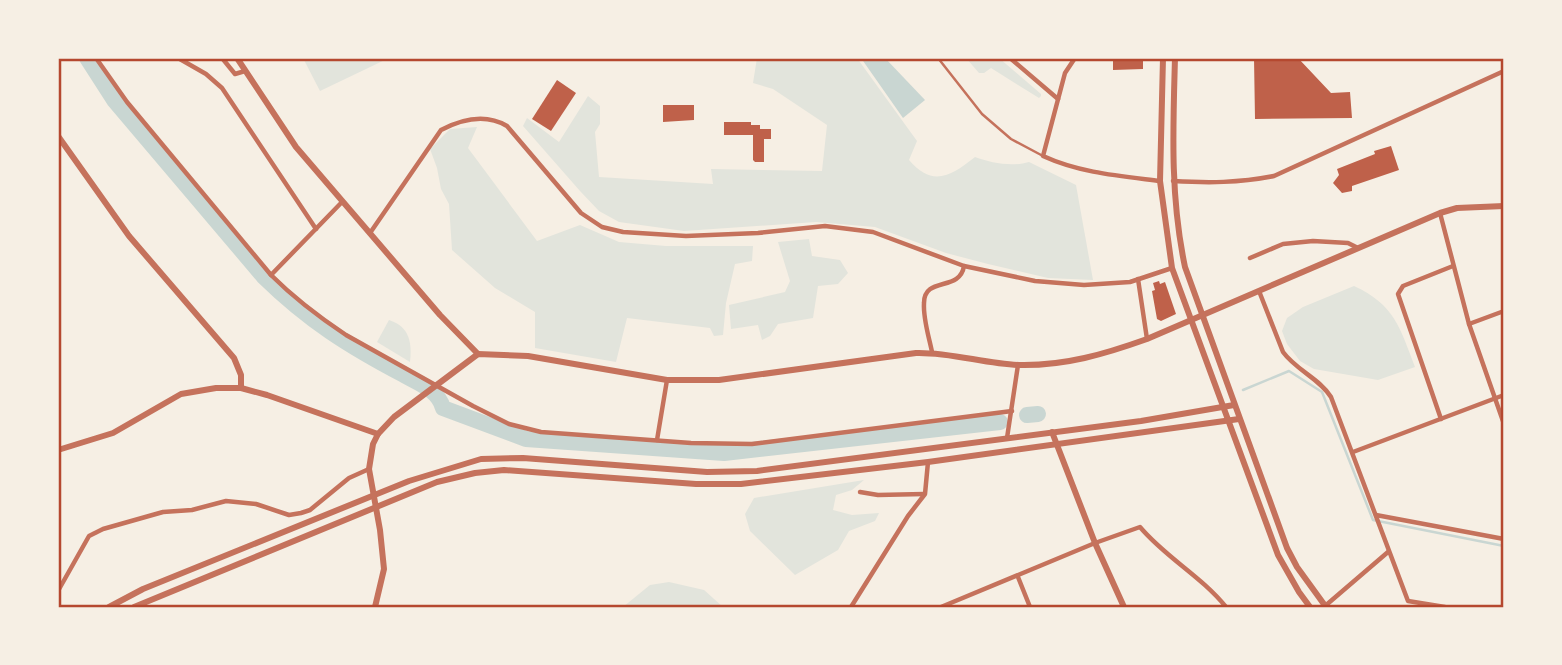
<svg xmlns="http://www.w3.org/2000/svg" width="1562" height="665" viewBox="0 0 1562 665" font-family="Inter,sans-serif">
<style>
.green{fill:#e2e4dc}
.water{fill:#c9d6d2}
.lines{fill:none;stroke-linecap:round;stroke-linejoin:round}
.stream{stroke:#c9d6d2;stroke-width:2.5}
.river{stroke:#c9d6d2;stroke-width:16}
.building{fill:#bf614a}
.service{stroke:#c5725c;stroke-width:2.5}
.minor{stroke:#c5725c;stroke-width:4.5}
.tertiary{stroke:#c5725c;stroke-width:6}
.neatline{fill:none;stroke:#b5482f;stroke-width:2.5}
</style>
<rect width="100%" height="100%" fill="#f6efe4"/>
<g class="green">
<polygon points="303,58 389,58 320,91"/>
<path d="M 757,58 L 857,58 L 917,141 L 909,160 C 932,187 950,177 975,157 C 991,163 1012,167 1029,162 L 1076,185 L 1093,280 L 1048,278 L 988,264 L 946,253 L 875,227 L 816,222 L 684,231 L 619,222 L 599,211 L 580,191 L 523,126 L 527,118 L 559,142 L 588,96 L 600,106 L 600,124 L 595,132 L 599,177 L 713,184 L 711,169 L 822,171 L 827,125 L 773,89 L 753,83 Z"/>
<polygon points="966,58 999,58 1041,94 1041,96 1039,98 991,68 984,73 979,73"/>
<polygon points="477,127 468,148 537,241 580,225 619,242 666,246 753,246 752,261 735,264 726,303 723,335 714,336 710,328 627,318 616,362 535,348 535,312 495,288 452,250 449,204 441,189 437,168 430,149 450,129"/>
<polygon points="809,239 812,256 840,260 848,273 838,284 818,286 813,318 778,324 770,336 762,340 758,325 731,329 729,305 785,292 790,281 778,242"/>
<path d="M 1354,286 C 1395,305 1400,328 1415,367 L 1378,380 L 1314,369 L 1300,361 L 1287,344 L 1282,331 L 1287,318 L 1303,307 Z"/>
<path d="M 389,320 C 410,327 412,343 410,362 L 377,342 Z"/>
<polygon points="864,480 852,490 836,495 833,510 852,515 879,513 875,521 849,531 838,550 795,575 750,531 745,514 754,498"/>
<polygon points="669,582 704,590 723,607 623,607 650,585"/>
</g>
<polygon class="water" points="861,58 885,58 925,100 903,118"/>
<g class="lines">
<polyline class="stream" points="1243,390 1289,371 1322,392 1373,520 1504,546"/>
<g class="river">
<path d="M 87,58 L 114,100 L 264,277 C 309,321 349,346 404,375 C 420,384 438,390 443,408 L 526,439 L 724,453 L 1000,422"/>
<polyline points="1027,415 1038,414"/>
</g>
</g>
<g class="building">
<polygon points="1113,58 1143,58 1143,69 1113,70"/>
<polygon points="1254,58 1298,58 1331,93 1350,92 1352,118 1255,119"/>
<polygon points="557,80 576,93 551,131 532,119"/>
<polygon points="663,105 694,105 694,120 663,122"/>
<polygon points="724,122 751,122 751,125 760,125 760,129 771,129 771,139 764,139 764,162 755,162 753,160 753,135 724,135"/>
<polygon points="1391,146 1399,170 1352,186 1352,191 1342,193 1333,183 1339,175 1337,169 1375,154 1374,151"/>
<polygon points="1159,281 1160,284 1165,282 1176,314 1161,321 1157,319 1152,291 1155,290 1153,283"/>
</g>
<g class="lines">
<polyline class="service" points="938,58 982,114 1011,139 1043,156"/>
<g class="minor">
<path d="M 96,58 L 127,102 L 271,275 C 294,298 319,317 346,335 L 473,406 L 509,424 L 541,432 L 691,443 L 752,444 L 1012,411"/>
<polyline points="178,58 206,74 222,88 316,229"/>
<polyline points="222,58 235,74 245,71"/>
<polyline points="1010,58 1058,99"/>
<path d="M 1075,58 L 1065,73 L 1043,156 C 1080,173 1120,176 1160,181"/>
<path d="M 1173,181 C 1208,183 1239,183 1274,176 L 1504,71"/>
<polyline points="1440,213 1469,324 1504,424"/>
<path d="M 370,233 L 441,130 C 462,119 485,113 507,126 L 581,213 L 602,227 L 623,232 L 686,236 L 758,233 L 825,226 L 873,232 L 964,266 L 1035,281 L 1084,285 L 1130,282 L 1172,268"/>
<polyline points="1250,258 1283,244 1313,241 1348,243 1358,248"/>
<polyline points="271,275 342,202"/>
<polyline points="1138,279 1147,339"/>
<path d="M 1259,291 L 1283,352 C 1296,370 1320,379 1331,397 L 1408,601 L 1445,607"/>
<polyline points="1469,324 1504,311"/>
<path d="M 932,352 C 929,337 923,319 924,303 C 924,276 960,292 964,266"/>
<polyline points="1441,419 1398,294 1403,286 1453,266"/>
<polyline points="1007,438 1018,365"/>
<polyline points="657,440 667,380"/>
<polyline points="1353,452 1504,395"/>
<polyline points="860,492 878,495 924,494"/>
<polyline points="1376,515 1504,539"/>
<polyline points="1018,577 1030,607"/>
<polyline points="58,591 89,536 103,529 163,512 192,510 226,501 256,504 289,515 301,513 310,510 349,478 369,469"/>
<polyline points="1325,606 1388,552"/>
<polyline points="851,607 908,516 925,494 928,462"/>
<path d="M 941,607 L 1095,543 L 1140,527 C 1165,557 1201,576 1226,607"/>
</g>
<g class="tertiary">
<polyline points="237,58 296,147 440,315 478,354"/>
<polyline points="1163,58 1160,181 1172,268 1278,555 1299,592 1310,607"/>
<path d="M 1175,58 C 1173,129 1170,196 1185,267 L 1287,548 L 1297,567 L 1326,607"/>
<polyline points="58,136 129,236 234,358 241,375 241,388"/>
<polyline points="1052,432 1095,543 1124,607"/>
<polyline points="58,450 113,433 181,394 216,388 241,388 267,395 378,434"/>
<polyline points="109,607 143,589 409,481 481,459 523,458 707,472 757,471 1141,421 1234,405"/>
<polyline points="134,607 437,482 475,473 504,470 696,484 741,484 928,462 1239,419"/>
<path d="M 375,607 L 384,569 L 380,530 L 369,469 L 373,444 L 378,434 L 394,417 L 478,354 L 528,356 L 667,380 L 719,380 L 916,353 C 951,352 985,364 1019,365 C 1065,366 1105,354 1147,339 L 1440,213 L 1457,208 L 1504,206"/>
</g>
</g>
<rect width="1562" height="665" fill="none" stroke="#f6efe4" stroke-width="119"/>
<rect x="60" y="60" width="1442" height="546" class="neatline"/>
</svg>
